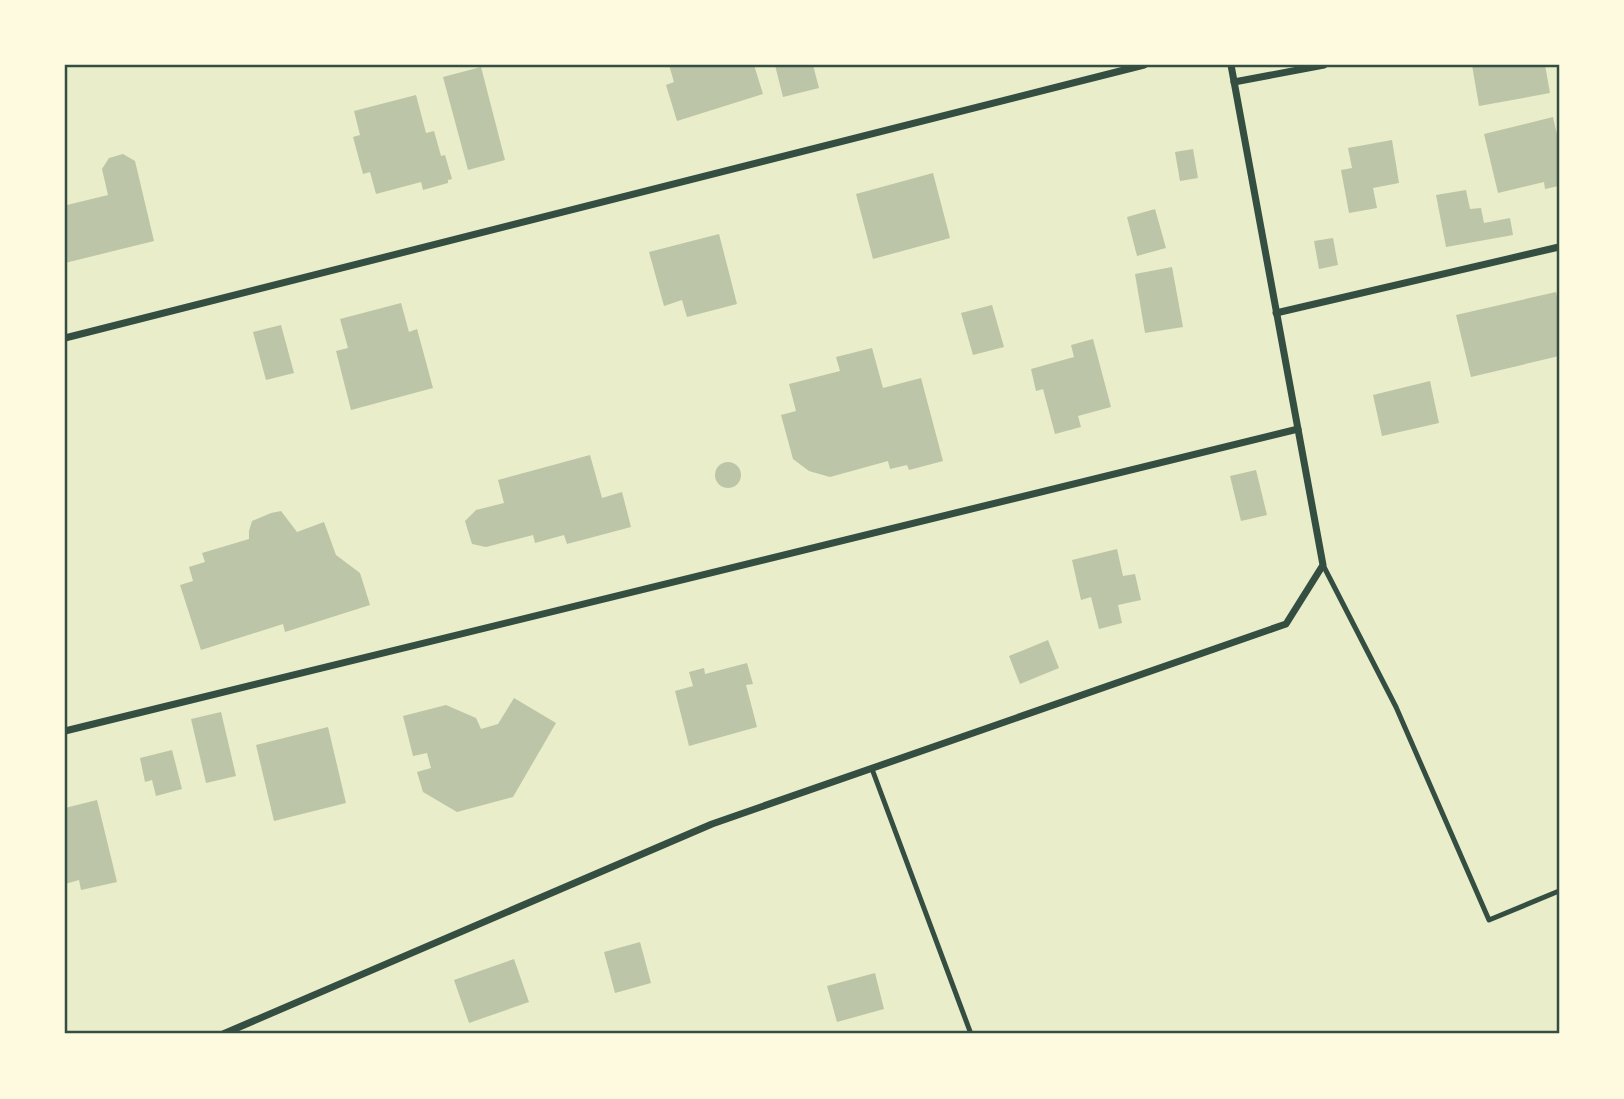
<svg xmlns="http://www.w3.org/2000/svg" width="1624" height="1099" viewBox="0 0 1624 1099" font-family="Roboto,sans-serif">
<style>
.building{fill:#bcc5a7}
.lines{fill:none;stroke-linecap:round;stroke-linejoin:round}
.service{stroke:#344e41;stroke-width:5}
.minor{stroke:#344e41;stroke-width:7}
.neatline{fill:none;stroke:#344e41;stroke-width:2.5}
</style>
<rect width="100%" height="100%" fill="#e9edc9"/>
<g class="building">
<polygon points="669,65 754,65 763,94 677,121 666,85 674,82"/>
<polygon points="775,65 813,65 819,88 783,97"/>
<polygon points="1472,65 1545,65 1550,93 1479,106"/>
<polygon points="481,67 505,160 468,170 443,77"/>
<polygon points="416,95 426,133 434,131 441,156 445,155 452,179 448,180 448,183 423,190 421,182 376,194 370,172 363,174 353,137 360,135 354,111"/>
<polygon points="1553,117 1559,143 1559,186 1545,189 1544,182 1498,193 1484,134"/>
<polygon points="1392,140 1399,183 1373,188 1377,208 1349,213 1341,170 1352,168 1348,148"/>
<polygon points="1193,149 1198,178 1180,181 1175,152"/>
<polygon points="123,154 135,161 154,241 65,263 65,204 67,205 108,195 102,169 109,158"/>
<polygon points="933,173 950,238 873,259 856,194"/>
<polygon points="1466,190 1470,209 1481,208 1484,223 1510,218 1513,235 1446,247 1436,195"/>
<polygon points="1155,209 1166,248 1137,256 1127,217"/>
<polygon points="719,234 737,304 687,317 682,300 664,306 649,252"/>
<polygon points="1333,238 1338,265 1319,269 1314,241"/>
<polygon points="1172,267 1183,327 1145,333 1135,274"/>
<polygon points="1556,292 1559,306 1559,356 1471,377 1456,315"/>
<polygon points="401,303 409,332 417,329 433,388 351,410 336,351 348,348 340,319"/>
<polygon points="992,305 1004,347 973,355 961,313"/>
<polygon points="281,325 294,373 266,380 253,332"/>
<polygon points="1093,339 1111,407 1078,416 1081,427 1055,434 1043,389 1036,391 1031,369 1074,357 1071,345"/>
<polygon points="872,348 883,388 921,378 943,461 909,470 907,465 890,469 888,461 830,477 809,471 793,459 781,415 796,411 789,384 840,371 836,357"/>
<polygon points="1430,381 1439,423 1382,436 1373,395"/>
<polygon points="590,455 602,498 622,492 631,527 567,544 564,535 535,543 533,535 486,547 472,544 465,521 476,510 504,503 498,480"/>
<circle cx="728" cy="475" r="13"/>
<polygon points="1256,470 1267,515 1241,521 1230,476"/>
<polygon points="281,511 297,532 324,522 336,555 360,573 370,605 285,632 283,624 201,650 180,585 193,581 189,567 205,562 202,553 249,539 249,531 252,521 271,513"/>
<polygon points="1117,549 1123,576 1135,574 1141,600 1118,605 1122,623 1099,629 1091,597 1081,600 1072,560"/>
<polygon points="1048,640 1059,668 1020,684 1009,656"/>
<polygon points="747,663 753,684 746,685 757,727 689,746 675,691 693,686 689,672 704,668 705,674"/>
<polygon points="514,698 556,723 513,797 457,812 423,792 417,772 431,768 427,753 413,756 403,716 446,705 476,718 481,729 498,724"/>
<polygon points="221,712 236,776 206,783 191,719"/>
<polygon points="328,727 346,803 274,821 256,745"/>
<polygon points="172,750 182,789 156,796 152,780 145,782 140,758"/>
<polygon points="97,800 117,882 81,890 79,880 65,884 65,808"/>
<polygon points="640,942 651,983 615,993 604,952"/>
<polygon points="514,959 529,1002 469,1023 454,980"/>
<polygon points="875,973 884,1009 837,1022 827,986"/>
</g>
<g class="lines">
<g class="service">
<polyline points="1323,565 1396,707 1489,920 1559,891"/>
<polyline points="872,769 971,1034"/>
</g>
<g class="minor">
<polyline points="1234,82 1324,65"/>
<polyline points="1276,313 1559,247"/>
<polyline points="65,338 1144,65"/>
<polyline points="65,731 1298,429"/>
<polyline points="223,1034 712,824 1286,624 1323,565 1231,65"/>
</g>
</g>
<rect width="1624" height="1099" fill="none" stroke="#fefae0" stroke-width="133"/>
<rect x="66" y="66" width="1492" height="966" class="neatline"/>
</svg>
